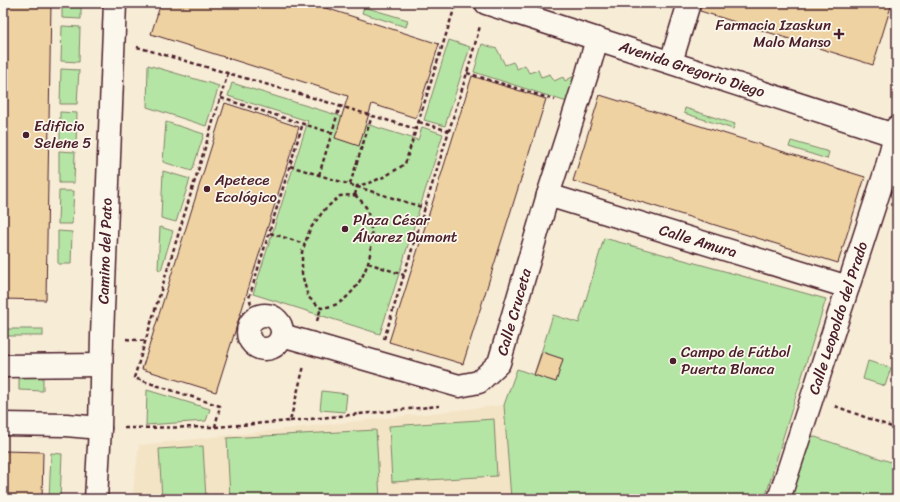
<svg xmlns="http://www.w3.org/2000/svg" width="900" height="502" viewBox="0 0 900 502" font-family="Sriracha,sans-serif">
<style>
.built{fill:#f4e4c6}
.green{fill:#b5e5a4;stroke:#808268}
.building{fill:#eed2a2;stroke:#4a1f2b}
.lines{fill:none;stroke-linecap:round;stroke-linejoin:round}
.minor-casing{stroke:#4a1f2b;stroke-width:25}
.path{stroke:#4a1f2b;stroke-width:2.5;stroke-dasharray:4 3;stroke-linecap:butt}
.minor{stroke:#fbf7ec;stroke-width:22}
.poi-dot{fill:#4a1f2b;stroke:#fbf7ec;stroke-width:1.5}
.labels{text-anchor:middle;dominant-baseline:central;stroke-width:3.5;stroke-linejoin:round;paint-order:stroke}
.poi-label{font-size:15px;fill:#4a1f2b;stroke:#fbf7ec;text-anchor:start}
.street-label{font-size:15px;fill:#4a1f2b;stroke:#fbf7ec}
</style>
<rect width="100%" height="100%" fill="#f7ecd6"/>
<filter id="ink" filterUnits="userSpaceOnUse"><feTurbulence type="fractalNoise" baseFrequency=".025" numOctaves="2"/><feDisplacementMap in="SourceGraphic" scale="8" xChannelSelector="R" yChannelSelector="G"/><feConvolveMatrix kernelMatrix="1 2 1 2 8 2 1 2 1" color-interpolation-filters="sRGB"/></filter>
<g filter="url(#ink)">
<polygon class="built" points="504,405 511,499 132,499 139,445"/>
<g class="green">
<polygon points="62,3 81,3 81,19 62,18"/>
<polygon points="364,7 408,20 406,27 362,13"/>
<polygon points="62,26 80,27 79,62 61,61"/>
<polygon points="449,40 470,47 445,126 424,120"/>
<polygon points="482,44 497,49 505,65 513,62 517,69 525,65 529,73 538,70 541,77 550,74 554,81 563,77 565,81 574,76 574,78 567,102 474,72"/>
<polygon points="148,65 219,86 206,126 147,107"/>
<polygon points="61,69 79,70 77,104 60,104"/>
<polygon points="232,83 418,140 422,127 443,134 380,334 253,294 308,121 228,96"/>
<polygon points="685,108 735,124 733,129 684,113"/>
<polygon points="60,112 77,113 76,144 60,144"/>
<polygon points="166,122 204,134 192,171 163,162"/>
<polygon points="791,141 829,152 827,159 789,147"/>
<polygon points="59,151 75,152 74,183 59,183"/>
<polygon points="163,171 190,179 176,222 161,218"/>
<polygon points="59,191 74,191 72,224 58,224"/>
<polygon points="160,227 173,231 161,270 158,269"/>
<polygon points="58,231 72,232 71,264 58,264"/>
<polygon points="604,238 826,299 780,447 765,499 511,499 504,405 517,369 534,375 553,315 579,323"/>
<rect x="3" y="329" width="40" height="7"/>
<polygon points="868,361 891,368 885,386 863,379"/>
<polygon points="19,371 43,371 43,391 19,390"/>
<polygon points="147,390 210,409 206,421 146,425"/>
<polygon points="322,391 347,394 345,412 320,410"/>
<polygon points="494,419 497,476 392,482 389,426"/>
<polygon points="376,430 380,499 230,499 227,438"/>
<polygon points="809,435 897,464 897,499 788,499"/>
<polygon points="203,446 206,499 162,499 159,449"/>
<polygon points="51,453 62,454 60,499 49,499"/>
</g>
<g class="building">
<polygon points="3,3 51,3 46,300 3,299"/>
<polygon points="161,3 310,3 439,44 416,118 372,104 359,146 335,138 348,96 151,34"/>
<polygon points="701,3 892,3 873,65 700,11"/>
<polygon points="472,76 546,99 463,364 389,342"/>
<polygon points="600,95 865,177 838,263 573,181"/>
<polygon points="225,103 299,127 216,392 142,369"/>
<polygon points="542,352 563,359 556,382 534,375"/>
<polygon points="3,451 43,452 42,499 3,499"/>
</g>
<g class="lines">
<defs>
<g id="minor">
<polyline points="486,3 897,136"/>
<polyline points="671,62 689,3"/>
<polyline points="548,195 848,287"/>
<circle cx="265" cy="332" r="17"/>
<polyline points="282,335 459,386 479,382 499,363 548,195 587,74 597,39"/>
<polyline points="3,366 101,365"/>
<polyline points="3,424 66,425 100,428"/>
<polyline points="96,499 100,428 102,336 115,3"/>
<polyline points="779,499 886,170 897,127"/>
</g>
</defs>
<use href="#minor" class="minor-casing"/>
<g class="path">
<polyline points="137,47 307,96 416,129"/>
<polyline points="467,73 555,100"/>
<polyline points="221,98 332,133"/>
<polyline points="419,122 449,131"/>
<polyline points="290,166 425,208"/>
<polyline points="319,175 340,106"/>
<polyline points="350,184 372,116"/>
<path d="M 355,195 C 358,198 363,202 365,206 C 368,209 368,214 369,218 C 377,248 366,285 339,303 C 334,306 327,307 321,308 L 308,297 L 302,274 L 302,252 L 310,229 L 325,209 L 340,196 Z"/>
<path d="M 355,195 L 357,186 C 376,182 390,174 405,164 L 456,3"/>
<polyline points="270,233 305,244"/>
<polyline points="368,263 404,275"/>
<polyline points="256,317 249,298 303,123"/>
<polyline points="317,321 321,308"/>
<polyline points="126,339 146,341"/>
<polyline points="384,339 467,73 480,26"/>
<polyline points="835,406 897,429"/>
<polyline points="290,421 439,406"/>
<polyline points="215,427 220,406 134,378 228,73"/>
<polyline points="124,428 215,427 290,421 304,366"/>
</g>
<use href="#minor" class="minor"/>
</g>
</g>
<g class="poi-dot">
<path d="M837 28h4v4h4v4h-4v4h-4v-4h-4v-4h4z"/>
<circle cx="26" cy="135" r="4"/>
<circle cx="207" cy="189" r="4"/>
<circle cx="345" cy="229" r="4"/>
<circle cx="673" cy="361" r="4"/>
</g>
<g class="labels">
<g class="poi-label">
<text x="831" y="25" text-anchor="end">Farmacia Izaskun<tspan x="831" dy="17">Malo Manso</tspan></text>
<text x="34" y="126">Edificio<tspan x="34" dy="17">Selene 5</tspan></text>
<text x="215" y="180">Apetece<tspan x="215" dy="17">Ecológico</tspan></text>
<text x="353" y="220">Plaza César<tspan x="353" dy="17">Álvarez Dumont</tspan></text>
<text x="681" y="352">Campo de Fútbol<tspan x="681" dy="17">Puerta Blanca</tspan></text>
</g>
<g class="street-label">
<text transform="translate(692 69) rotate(18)">Avenida Gregorio Diego</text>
<text transform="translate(698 241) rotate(17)">Calle Amura</text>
<text transform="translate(105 251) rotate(-88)">Camino del Pato</text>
<text transform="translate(514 312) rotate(-74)">Calle Cruceta</text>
<text transform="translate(838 318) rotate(-72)">Calle Leopoldo del Prado</text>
</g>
</g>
<rect width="900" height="502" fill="none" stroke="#fbf7ec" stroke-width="16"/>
<rect x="8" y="8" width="884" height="486" fill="none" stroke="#4a1f2b" stroke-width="1.5" filter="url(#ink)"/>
</svg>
